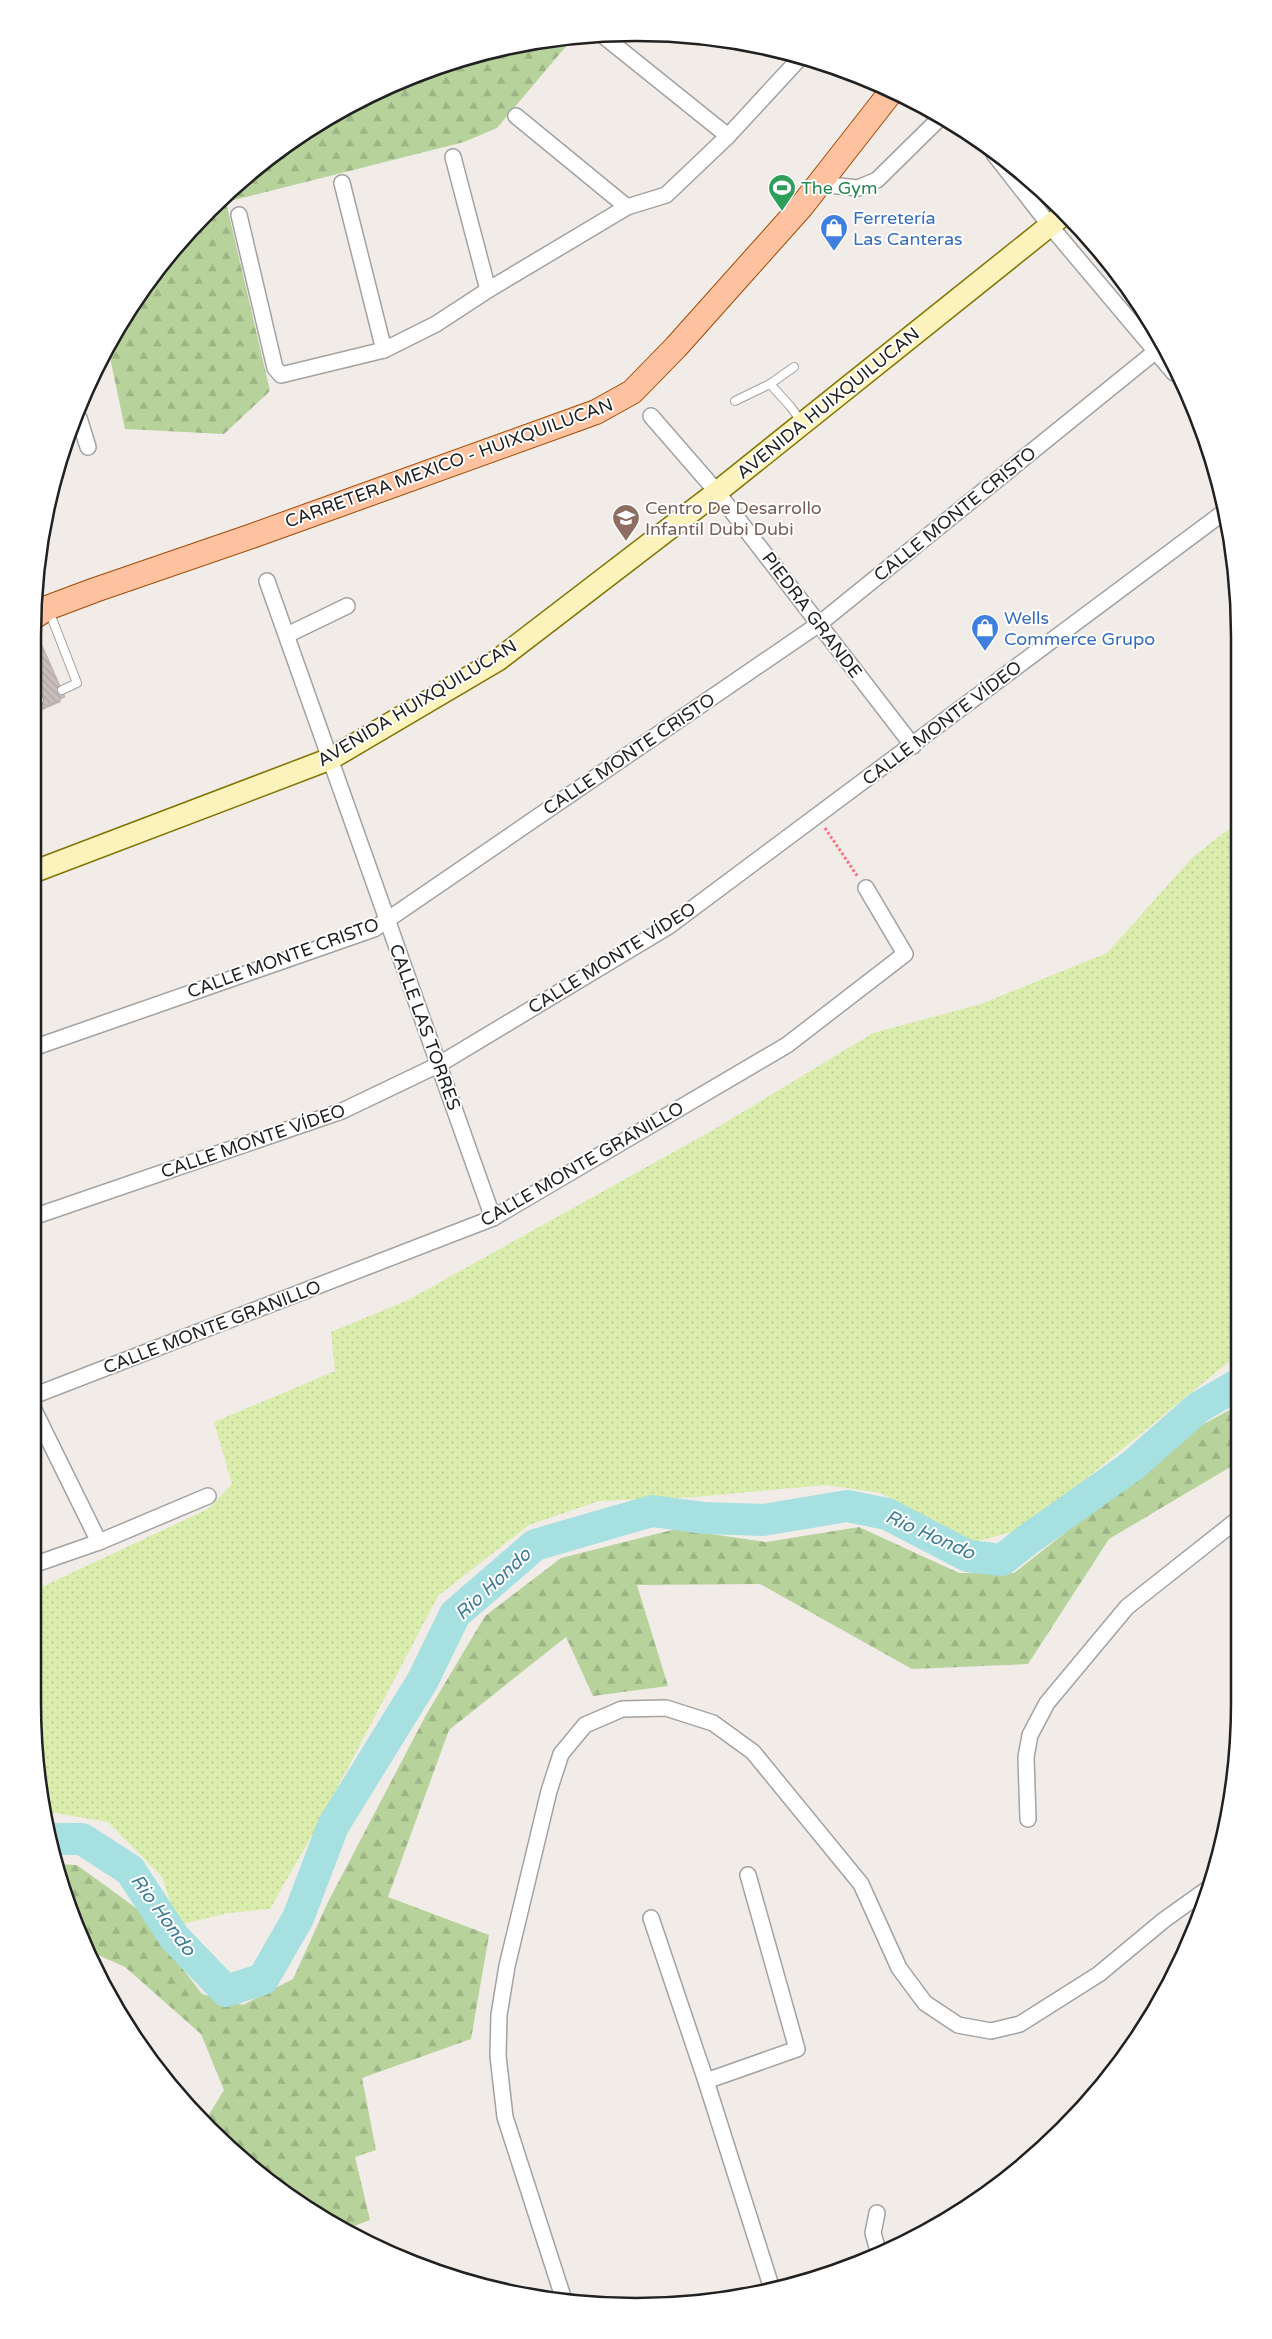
<svg xmlns="http://www.w3.org/2000/svg" width="1272" height="2339" viewBox="0 0 1272 2339" font-family="'Varela Round',sans-serif">
<style>
.grass{fill:url(#grass-dots)}
.forest{fill:url(#forest-firs)}
.lines{fill:none;stroke-linecap:round;stroke-linejoin:round}
.river{stroke:#a7e0e0;stroke-width:32}
.building{fill:url(#building-back-hatch);stroke:#c4b0a9;filter:url(#shadow)}
.lane-casing{stroke:#a2a2a2;stroke-width:10}
.street-casing{stroke:#a2a2a2;stroke-width:18}
.secondary-casing{stroke:#807301;stroke-width:24}
.primary-casing{stroke:#9f4900;stroke-width:26}
.path{stroke:#fe6c7c;stroke-width:3;stroke-dasharray:2.5 2.5;stroke-linecap:butt}
.lane{stroke:#fff;stroke-width:8}
.street{stroke:#fff;stroke-width:15}
.secondary{stroke:#fcf2bc;stroke-width:21}
.primary{stroke:#ffc2a0;stroke-width:24}
.labels{text-anchor:middle;dominant-baseline:central;stroke-width:4;stroke-linejoin:round;paint-order:stroke}
.leisure-label{font-size:18px;fill:#27864d;stroke:#fff;text-anchor:start}
.shop-label{font-size:18px;fill:#366cbe;stroke:#fff;text-anchor:start}
.street-label{font-size:18px;fill:#212121;stroke:#fff}
.education-label{font-size:18px;fill:#785e54;stroke:#fff;text-anchor:start}
.water-label{font-size:19px;font-style:italic;fill:#3e7b95;stroke:#fff}
.rim{fill:none;stroke:#212121;stroke-width:2.5}
</style>
<defs>
<pattern id="grass-dots" width="8" height="8" patternUnits="userSpaceOnUse" patternTransform="scale(1.25)"><rect width="8" height="8" fill="#daedad"/><path d="M2 2h.1M6 6h.1" fill="none" stroke="#bbcb95" stroke-width="1.8" stroke-linecap="round"/></pattern>
<pattern id="forest-firs" width="22" height="20" patternUnits="userSpaceOnUse" patternTransform="scale(1.25)"><rect width="22" height="20" fill="#b7d29b"/><path d="M5 1l3.5 6h-7zM16 11l3.5 6h-7z" fill="#9db485"/></pattern>
<pattern id="building-back-hatch" width="6" height="6" patternUnits="userSpaceOnUse" patternTransform="scale(1.25)"><rect width="6" height="6" fill="#cabebb"/><path d="M-1 5l2 2M0 0l6 6M5-1l2 2" fill="none" stroke="#ada3a0"/></pattern>
<filter id="shadow"><feDropShadow dx="-4.5" dy="4.5" stdDeviation="0" flood-color="#0004"/></filter>
</defs>
<rect width="100%" height="100%" fill="#f2ece8"/>
<polygon class="grass" points="1235,824 1237,1355 1026,1528 971,1543 881,1493 826,1485 695,1497 599,1501 529,1525 438,1596 320,1821 270,1909 229,1913 178,1925 162,1877 108,1822 43,1811 33,1703 33,1591 208,1509 232,1484 214,1422 335,1371 331,1332 408,1300 713,1130 873,1033 981,1004 1107,953 1193,857"/>
<g class="forest">
<polygon points="573,38 497,128 464,142 226,202 270,391 224,434 125,429 108,348 113,334 182,238 268,157 369,95 480,53"/>
<polygon points="1237,1406 1237,1463 1109,1539 1028,1664 912,1669 760,1584 637,1585 668,1686 593,1696 566,1637 449,1730 388,1897 489,1935 471,2039 362,2078 376,2150 355,2157 370,2220 346,2229 301,2205 238,2157 205,2121 224,2090 201,2034 125,1967 89,1951 65,1897 56,1864 77,1865 136,1908 202,1994 243,2005 293,1979 328,1902 426,1715 485,1616 561,1558 676,1529 766,1542 859,1527 959,1573 1014,1573 1202,1425"/>
</g>
<g class="lines">
<polyline class="river" points="49,1839 82,1839 130,1870 174,1937 226,1991 263,1979 298,1918 333,1826 423,1680 455,1614 535,1545 652,1511 704,1518 763,1520 847,1506 887,1514 968,1556 1002,1560 1030,1538 1132,1466 1199,1407 1237,1385"/>
</g>
<polygon class="building" points="41,643 65,697 42,707 34,688 34,646"/>
<g class="lines">
<defs>
<g id="lane">
<polyline points="770,384 794,367"/>
<polyline points="735,401 770,384 790,406 801,421"/>
<polyline points="49,611 77,683 62,690"/>
<polyline points="34,702 39,700"/>
</g>
<g id="street">
<polyline points="601,34 728,136"/>
<polyline points="516,116 627,207"/>
<polyline points="994,154 1051,227 1174,373"/>
<polyline points="453,157 488,290"/>
<polyline points="342,183 384,350"/>
<polyline points="820,184 858,188 877,180 942,116"/>
<polyline points="239,215 275,368 281,375 384,350 436,324 488,290 627,207 666,195 728,136 800,58"/>
<polyline points="651,416 717,492 913,746"/>
<polyline points="79,418 88,447"/>
<polyline points="267,581 493,1218"/>
<polyline points="287,635 347,606"/>
<polyline points="33,1048 374,929 819,624 1161,347"/>
<polyline points="33,1217 342,1111 438,1065 669,926 1224,512"/>
<polyline points="33,1396 493,1218 787,1045 905,954 866,888"/>
<polyline points="33,1408 99,1542"/>
<polyline points="33,1565 99,1542 208,1496"/>
<polyline points="1028,1819 1026,1757 1030,1735 1047,1703 1127,1607 1237,1520"/>
<polyline points="651,1918 706,2081 772,2289"/>
<polyline points="706,2081 797,2049 748,1875"/>
<polyline points="877,2213 873,2233 879,2254"/>
<polyline points="564,2300 505,2117 498,2056 499,2015 507,1966 549,1791 561,1754 585,1725 622,1709 666,1708 713,1723 753,1752 861,1884 899,1968 925,2003 958,2025 991,2031 1020,2024 1099,1974 1164,1920 1206,1890"/>
</g>
<polyline id="secondary" points="33,872 330,759 498,660 717,492 1063,215"/>
<polyline id="primary" points="34,617 47,608 95,590 252,536 596,412 632,392 676,347 801,207 891,92"/>
</defs>
<use href="#lane" class="lane-casing"/>
<use href="#street" class="street-casing"/>
<use href="#secondary" class="secondary-casing"/>
<use href="#primary" class="primary-casing"/>
<polyline class="path" points="825,828 858,877"/>
<use href="#lane" class="lane"/>
<use href="#street" class="street"/>
<use href="#secondary" class="secondary"/>
<use href="#primary" class="primary"/>
</g>
<defs>
<symbol id="stadium-pin" viewBox="-11 -11 22 30"><path d="M0 17L-7.5 6A9.5 9.5 0 1 1 7.5 6Z" fill="#2e9e5b" stroke="#fff"/><path d="M0-5a6.5 5 0 1 0 0 10a6.5 5 0 1 0 0-10ZM-3.5-1.8h7v3.6h-7Z" fill="#fff"/></symbol>
<symbol id="shop-pin" viewBox="-11 -11 22 30"><path d="M0 17L-7.5 6A9.5 9.5 0 1 1 7.5 6Z" fill="#3f7fe0" stroke="#fff"/><path d="M-5-2.5h2.3a2.7 3.5 0 0 1 5.4 0H5L5.5 6h-11ZM-1.5-2.5h3a1.5 2.3 0 0 0-3 0Z" fill="#fff"/></symbol>
<symbol id="school-pin" viewBox="-11 -11 22 30"><path d="M0 17L-7.5 6A9.5 9.5 0 1 1 7.5 6Z" fill="#8d6e63" stroke="#fff"/><path d="M0-5L7-2L0 1L-7-2ZM-4 1L0 2.5L4 1V4Q0 6-4 4Z" fill="#fff"/></symbol>
</defs>
<g fill-rule="evenodd">
<use href="#stadium-pin" x="766" y="172" width="32" height="43"/>
<use href="#shop-pin" x="818" y="212" width="32" height="43"/>
<use href="#school-pin" x="610" y="502" width="32" height="43"/>
<use href="#shop-pin" x="969" y="612" width="32" height="43"/>
</g>
<g class="labels">
<g class="leisure-label">
<text x="801" y="188">The Gym</text>
</g>
<g class="shop-label">
<text x="853" y="218">Ferretería<tspan x="853" dy="21">Las Canteras</tspan></text>
<text x="1004" y="618">Wells<tspan x="1004" dy="21">Commerce Grupo</tspan></text>
</g>
<g class="street-label">
<text transform="translate(828 403) rotate(-39)">AVENIDA HUIXQUILUCAN</text>
<text transform="translate(449 463) rotate(-20)">CARRETERA MEXICO - HUIXQUILUCAN</text>
<text transform="translate(955 514) rotate(-39)">CALLE MONTE CRISTO</text>
<text transform="translate(812 615) rotate(53)">PIEDRA GRANDE</text>
<text transform="translate(417 703) rotate(-31)">AVENIDA HUIXQUILUCAN</text>
<text transform="translate(942 723) rotate(-37)">CALLE MONTE VÍDEO</text>
<text transform="translate(629 754) rotate(-34)">CALLE MONTE CRISTO</text>
<text transform="translate(283 958) rotate(-20)">CALLE MONTE CRISTO</text>
<text transform="translate(612 958) rotate(-32)">CALLE MONTE VÍDEO</text>
<text transform="translate(425 1027) rotate(70)">CALLE LAS TORRES</text>
<text transform="translate(253 1141) rotate(-19)">CALLE MONTE VÍDEO</text>
<text transform="translate(582 1164) rotate(-30)">CALLE MONTE GRANILLO</text>
<text transform="translate(212 1327) rotate(-21)">CALLE MONTE GRANILLO</text>
</g>
<g class="education-label">
<text x="645" y="508">Centro De Desarrollo<tspan x="645" dy="21">Infantil Dubi Dubi</tspan></text>
</g>
<g class="water-label">
<text transform="translate(930 1535) rotate(24)">Rio Hondo</text>
<text transform="translate(493 1584) rotate(-43)">Rio Hondo</text>
<text transform="translate(163 1915) rotate(54)">Rio Hondo</text>
</g>
</g>
<path d="M0 0H1272V2339H0ZM636 41H636A595 595 0 0 1 1231 636V1703A595 595 0 0 1 636 2298H636A595 595 0 0 1 41 1703V636A595 595 0 0 1 636 41Z" fill="#fff" fill-rule="evenodd"/>
<path class="rim" d="M636 41H636A595 595 0 0 1 1231 636V1703A595 595 0 0 1 636 2298H636A595 595 0 0 1 41 1703V636A595 595 0 0 1 636 41Z"/>
</svg>
